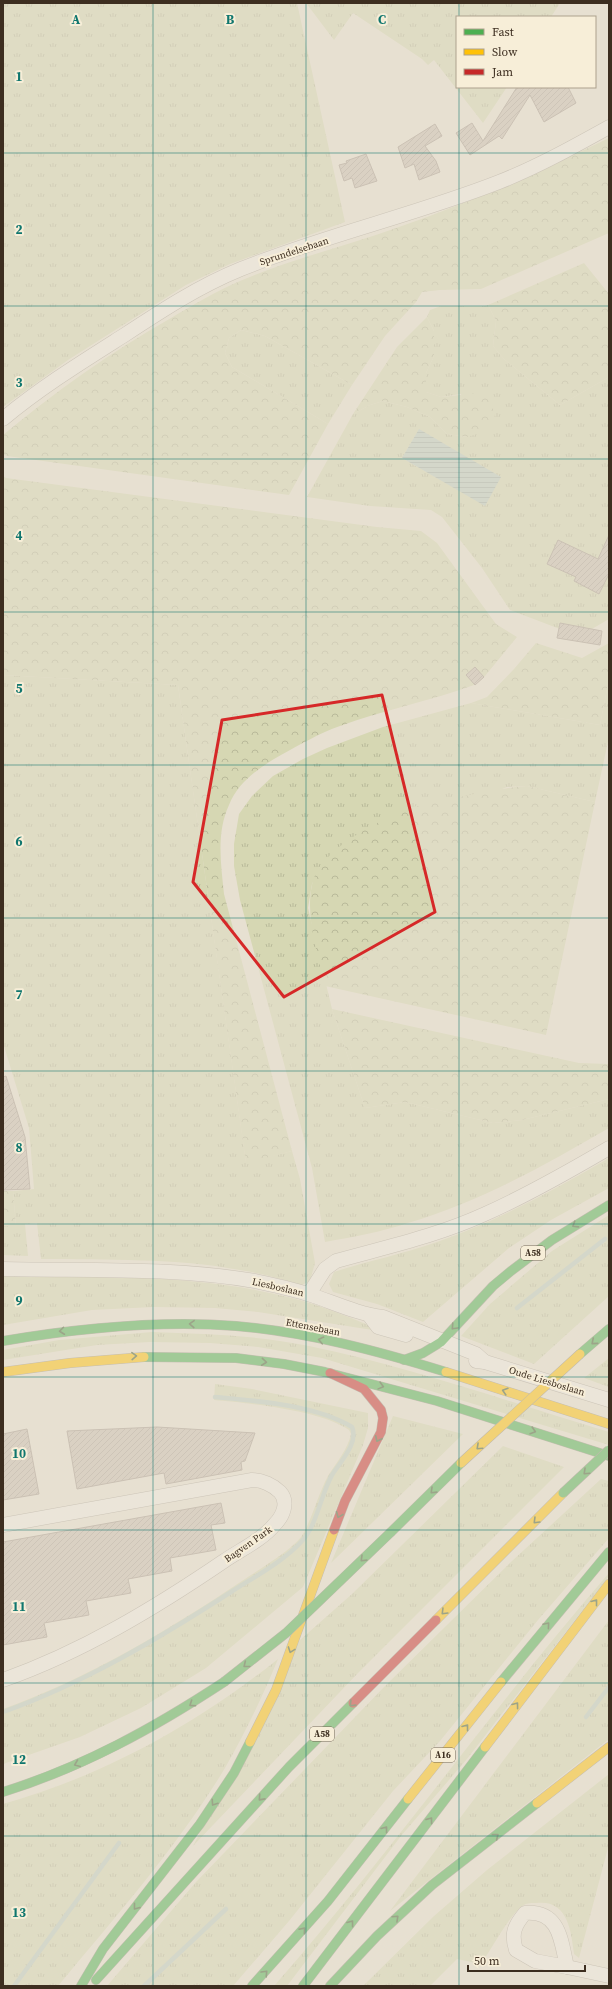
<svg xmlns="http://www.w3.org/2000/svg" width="612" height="1989" viewBox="0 0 612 1989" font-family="'Source Serif 4',serif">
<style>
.grass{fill:url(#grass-tufts);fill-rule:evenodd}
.forest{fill:url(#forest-crowns)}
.water{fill:url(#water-rules)}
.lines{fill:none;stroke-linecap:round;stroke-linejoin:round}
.stream{stroke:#bcccc2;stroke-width:4.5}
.building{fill:url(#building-hatch);stroke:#a89c90}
.street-casing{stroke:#ada599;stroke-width:15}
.fast-casing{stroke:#9c958a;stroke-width:10}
.slow-casing{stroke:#9c958a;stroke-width:10}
.jam-casing{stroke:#9c958a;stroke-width:10}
.street{stroke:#efebe3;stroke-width:14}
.fast{stroke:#4caf50;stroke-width:9}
.slow{stroke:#ffc107;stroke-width:9}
.jam{stroke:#c62828;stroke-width:9}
.fast-bridge-casing{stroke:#928b80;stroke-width:10;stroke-linecap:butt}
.slow-bridge-casing{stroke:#928b80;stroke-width:10;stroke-linecap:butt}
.fast-bridge{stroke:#4caf50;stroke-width:9}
.slow-bridge{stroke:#ffc107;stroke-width:9}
.oneway{stroke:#425b31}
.marked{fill:none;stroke:#d62828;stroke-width:3;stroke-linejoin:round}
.grid{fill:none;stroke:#0f766e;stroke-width:1;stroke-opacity:0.55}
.labels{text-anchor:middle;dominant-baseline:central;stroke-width:4;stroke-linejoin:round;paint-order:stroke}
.shield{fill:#f7eed8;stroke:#756857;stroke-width:1}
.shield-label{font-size:9px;font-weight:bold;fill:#3d2e20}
.street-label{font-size:10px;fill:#3d2e20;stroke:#f7eed8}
.grid-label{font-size:13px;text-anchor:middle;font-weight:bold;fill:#0f766e;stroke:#f7eed8;stroke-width:4;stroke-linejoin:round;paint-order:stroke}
</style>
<defs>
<pattern id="grass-tufts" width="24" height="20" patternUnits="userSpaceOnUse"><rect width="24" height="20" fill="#d6d7b3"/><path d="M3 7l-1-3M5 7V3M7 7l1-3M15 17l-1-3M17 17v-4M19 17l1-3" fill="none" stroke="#b9b99a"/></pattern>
<pattern id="forest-crowns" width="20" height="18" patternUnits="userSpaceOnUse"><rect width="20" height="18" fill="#d6d7b3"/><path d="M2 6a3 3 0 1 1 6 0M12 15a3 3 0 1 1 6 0" fill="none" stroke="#b9b99a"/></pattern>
<pattern id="water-rules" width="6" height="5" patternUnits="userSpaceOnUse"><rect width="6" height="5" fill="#bcccc2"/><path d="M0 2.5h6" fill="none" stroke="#a2b0a6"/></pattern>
<pattern id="building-hatch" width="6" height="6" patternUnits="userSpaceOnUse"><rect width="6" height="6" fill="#cbbfb2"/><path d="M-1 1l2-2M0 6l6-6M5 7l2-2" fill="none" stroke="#afa499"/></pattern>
</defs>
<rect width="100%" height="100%" fill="#e7e0d1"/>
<g class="grass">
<polygon points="3,3 297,3 345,222 230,264 186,285 68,360 3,407"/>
<polygon points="306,3 560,3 551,17 457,17 457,87 507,87 483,123 434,60 428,65 422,59 353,13 334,40"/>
<path d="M 488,305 L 496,321 L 493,346 L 504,359 L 560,405 L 609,377 L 609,619 L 585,633 L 573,634 L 510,610 L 482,568 L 442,517 L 431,510 L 370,506 L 307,497 L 353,414 L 370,405 L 383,401 L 407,407 L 430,417 L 447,434 L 467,437 L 461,394 L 441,397 L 426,392 L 426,373 L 434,356 L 434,331 L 427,317 L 430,310 L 441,306 L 485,306 ZM 419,430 L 485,505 L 402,458 Z"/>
<polygon points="241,330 265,336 352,385 328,424 232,367 225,353 229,338"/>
<path d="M 3,675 L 178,685 L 246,1162 L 292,1151 L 300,1179 L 315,1263 L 310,1281 L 302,1285 C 282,1280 261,1273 240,1270 C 175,1258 107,1260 41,1259 L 37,1223 L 25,1224 L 28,1256 L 3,1255 L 3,1226 L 16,1226 L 13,1191 L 34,1189 L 29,1128 L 3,1043 Z"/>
<path d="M 609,679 L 609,737 L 595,802 L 527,786 L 507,787 L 320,867 L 312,884 L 308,908 L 332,1009 L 365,1108 L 405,1102 L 493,1123 L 522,1120 L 609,1099 L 609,1128 C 545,1165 480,1202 408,1223 C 381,1232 353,1237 325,1242 L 312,1168 L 240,900 L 234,866 L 234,844 L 239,814 L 252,796 L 273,776 L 303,759 L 327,748 L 383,727 L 471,703 L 600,725 Z"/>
<path d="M 609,1158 L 609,1188 L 551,1220 L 509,1248 L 423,1322 L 377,1304 L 333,1292 L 329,1284 L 334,1272 C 368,1261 403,1254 437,1242 C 497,1221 554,1190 609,1158 Z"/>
<polygon points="609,1215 609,1296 534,1364 461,1336 490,1304 552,1251"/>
<path d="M 3,1275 C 97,1277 196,1274 288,1297 C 321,1305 354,1319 385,1332 L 258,1312 L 215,1308 L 154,1307 L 92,1310 L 3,1325 Z"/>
<path d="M 152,1332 C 204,1334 257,1335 309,1346 C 410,1367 510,1402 609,1432 L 609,1445 L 322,1358 L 258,1347 L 210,1343 L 150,1342 L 97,1345 L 3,1360 L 3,1350 L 59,1340 Z"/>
<polygon points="609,1358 609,1387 584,1378"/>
<path d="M 215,1384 L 252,1389 L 368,1413 L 368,1428 L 363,1445 L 303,1587 L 206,1668 L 141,1708 L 80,1737 L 3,1764 L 3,1709 C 89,1678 170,1629 245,1579 C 261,1568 290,1551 301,1537 C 311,1523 318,1494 328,1476 C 336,1463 348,1449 351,1434 L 349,1430 C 321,1410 248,1403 214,1400 Z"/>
<polygon points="393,1416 463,1434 331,1563"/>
<polygon points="503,1446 564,1467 359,1672 193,1846 300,1640 352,1594"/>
<polygon points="601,1479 609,1481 609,1538 538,1620 440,1741 393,1791 289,1921 233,1986 107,1986 196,1882 385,1686 512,1561"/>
<path d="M 609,1573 L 609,1576 L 467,1759 L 401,1836 L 287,1986 L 274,1986 C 391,1853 493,1707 609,1573 Z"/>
<polygon points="609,1620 609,1739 390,1911"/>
<path d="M 278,1659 C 263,1696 245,1733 225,1768 C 178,1846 116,1916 58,1986 L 3,1986 L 3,1804 C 103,1776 197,1724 278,1659 Z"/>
<path d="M 609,1774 L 609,1844 L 579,1958 L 574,1954 C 571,1931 568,1899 536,1903 C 533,1903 527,1903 524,1905 C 511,1912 491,1950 481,1964 L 457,1959 L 430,1986 L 363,1986 L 434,1916 L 487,1870 Z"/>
</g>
<g class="forest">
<path d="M 609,138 L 609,233 L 481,289 L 440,290 L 422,292 L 416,302 L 385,336 L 352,385 L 265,336 L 241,330 L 229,338 L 225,353 L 232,367 L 328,424 L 289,495 L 7,456 L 3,454 L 3,435 C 56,391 111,352 171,318 C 193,305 216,291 240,281 C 291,259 346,246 399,227 C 471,202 540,171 609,138 Z"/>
<polygon points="584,263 609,294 609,377 560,405 504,359 493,346 496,321 488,305"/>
<polygon points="427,317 434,331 434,356 426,373 426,392 441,397 478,393 490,399 495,415 489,430 467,437 447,434 430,417 407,407 383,401 370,405 353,414 397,347"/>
<path d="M 3,476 L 6,478 L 377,527 L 421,531 L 437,543 L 496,624 L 517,637 L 485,676 L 474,685 C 430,701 384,710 340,726 C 320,733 299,745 281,755 C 260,767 238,782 229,805 C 216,833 221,864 224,894 L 292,1151 L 246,1163 L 178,685 L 3,675 Z"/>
<polygon points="536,643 582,658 609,643 609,679 600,725 471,703 487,697 514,669"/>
<path d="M 527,786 L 595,802 L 546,1035 L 325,986 C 318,954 305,918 312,885 C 319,850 377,821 408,809 C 420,804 434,803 446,800 C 473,794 500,788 527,786 Z"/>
<polygon points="332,1009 579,1063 609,1064 609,1099 522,1120 493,1123 405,1102 365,1108"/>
<polygon points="3,1191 13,1191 16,1226 3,1226"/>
</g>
<polygon class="water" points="419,429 501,477 485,506 402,458"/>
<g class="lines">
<g class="stream">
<polyline points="517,1308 605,1239"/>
<path d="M 3,1712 C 84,1683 158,1639 231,1592 C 254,1577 283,1562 302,1541 C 317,1525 321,1494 332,1475 C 340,1462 359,1443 352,1427 C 315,1405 258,1401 215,1397"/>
<polyline points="586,1717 609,1687"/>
<polyline points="14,1986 119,1843"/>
<polyline points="144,1986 226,1909"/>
</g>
</g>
<g class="building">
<polygon points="517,87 568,87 576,103 544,122 530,95 502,139 499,136 470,155 456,133 472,123 483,141"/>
<polygon points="435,124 442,136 425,146 436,161 440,172 419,180 414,164 405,168 398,147"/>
<polygon points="366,154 377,181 355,188 352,178 344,181 339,165 347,163 346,161"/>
<polygon points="609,535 609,574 599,594 574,581 576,577 547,564 558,540 598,559"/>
<polygon points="560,623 602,631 600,645 557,638"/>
<polygon points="475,667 484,677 475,685 466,675"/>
<polygon points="6,1076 25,1137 30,1189 3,1190 3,1077"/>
<polygon points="157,1427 255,1433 245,1461 241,1462 242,1470 166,1484 164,1473 77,1489 67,1431"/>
<polygon points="27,1429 39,1494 3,1500 3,1434"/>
<polygon points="221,1503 225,1523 211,1525 216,1550 170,1558 172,1571 128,1579 131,1593 86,1601 89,1615 44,1623 47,1637 3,1645 3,1542"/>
</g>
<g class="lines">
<defs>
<g id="street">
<path d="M 3,419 C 40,388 82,362 123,336 C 161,311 199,286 241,269 C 325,235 415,215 499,182 C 537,167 573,147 609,127"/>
<path d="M 3,1269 C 87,1271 172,1267 255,1281 C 273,1285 293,1289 311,1295 C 335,1303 358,1314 383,1317 L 476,1354 L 485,1362"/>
<path d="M 309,1294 L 325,1269 L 336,1261 C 386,1247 437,1236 485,1214 C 528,1195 568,1172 609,1148"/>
<polyline points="369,1315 378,1327 406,1335"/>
<polyline points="476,1361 485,1362 609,1400"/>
<path d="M 3,1525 L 252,1480 C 262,1480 273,1485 280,1492 C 289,1502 283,1516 275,1524 C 262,1540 240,1550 224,1561 C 155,1608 82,1652 3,1680"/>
<path d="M 525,1913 C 560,1910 561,1941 567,1967 L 535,1961 L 516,1950 C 511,1934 514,1926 525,1913 Z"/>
<polyline points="567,1967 609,1976"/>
</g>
<g id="fast">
<path d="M 3,1341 C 80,1328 158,1320 236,1326 C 307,1332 378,1351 446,1372"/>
<polyline points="580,1354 609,1329"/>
<polyline points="144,1357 236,1358 284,1364 325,1372 437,1401 609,1456"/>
<polyline points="404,1360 423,1353 441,1342 493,1286 511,1271 552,1240 609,1205"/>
<polyline points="391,1532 461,1463"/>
<polyline points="501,1682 609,1552"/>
<path d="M 3,1792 C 83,1767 154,1728 224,1682"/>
<polyline points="96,1980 289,1767 353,1703"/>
<polyline points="81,1986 103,1949 200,1824 234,1773 250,1742"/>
<polyline points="252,1986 328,1901 408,1799"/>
<polyline points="303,1986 485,1747"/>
<polyline points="330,1986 377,1936 432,1885 537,1803"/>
</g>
<g id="slow">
<polyline points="3,1372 70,1363 144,1357"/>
<polyline points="446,1372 609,1424"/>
<polyline points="436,1620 563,1493"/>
<polyline points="250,1742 276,1690 334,1530"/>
<polyline points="485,1747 609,1584"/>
<polyline points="408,1799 501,1682"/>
<polyline points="537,1803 609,1747"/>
</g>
<g id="jam">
<polyline points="330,1373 364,1389 381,1410 383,1418 381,1432 345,1501 334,1530"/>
<polyline points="353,1703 436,1620"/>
</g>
</defs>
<use href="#street" class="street-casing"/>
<use href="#fast" class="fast-casing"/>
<use href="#slow" class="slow-casing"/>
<use href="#jam" class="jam-casing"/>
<use href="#street" class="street"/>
<use href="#fast" class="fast"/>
<use href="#slow" class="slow"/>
<use href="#jam" class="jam"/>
<defs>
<g id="fast-bridge">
<polyline points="563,1493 609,1450"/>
<polyline points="224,1682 286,1633 391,1532"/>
</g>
<polyline id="slow-bridge" points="461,1463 580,1354"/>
</defs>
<use href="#fast-bridge" class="fast-bridge-casing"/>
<use href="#slow-bridge" class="slow-bridge-casing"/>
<use href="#fast-bridge" class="fast-bridge"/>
<use href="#slow-bridge" class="slow-bridge"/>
</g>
<defs><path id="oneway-chevron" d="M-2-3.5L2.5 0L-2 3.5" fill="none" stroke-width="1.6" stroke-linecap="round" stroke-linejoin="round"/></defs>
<g class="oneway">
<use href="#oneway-chevron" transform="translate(575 1225) rotate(148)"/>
<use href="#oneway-chevron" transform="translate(192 1324) rotate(-178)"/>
<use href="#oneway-chevron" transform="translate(454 1327) rotate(133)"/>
<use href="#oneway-chevron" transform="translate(62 1331) rotate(173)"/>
<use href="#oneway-chevron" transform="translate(321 1340) rotate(-168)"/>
<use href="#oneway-chevron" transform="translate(594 1342) rotate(140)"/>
<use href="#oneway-chevron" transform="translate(134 1356) rotate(-2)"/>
<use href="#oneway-chevron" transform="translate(264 1362) rotate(6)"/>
<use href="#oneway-chevron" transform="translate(381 1386) rotate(15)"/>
<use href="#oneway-chevron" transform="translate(505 1391) rotate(-163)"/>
<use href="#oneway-chevron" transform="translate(533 1431) rotate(17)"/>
<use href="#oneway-chevron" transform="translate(378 1439) rotate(115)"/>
<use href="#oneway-chevron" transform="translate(479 1447) rotate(137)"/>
<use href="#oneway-chevron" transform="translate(586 1472) rotate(137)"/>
<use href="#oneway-chevron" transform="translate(433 1491) rotate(136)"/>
<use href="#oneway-chevron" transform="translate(339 1515) rotate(112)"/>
<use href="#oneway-chevron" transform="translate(536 1521) rotate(135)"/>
<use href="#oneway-chevron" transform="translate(363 1559) rotate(136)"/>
<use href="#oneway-chevron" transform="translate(595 1602) rotate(-52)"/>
<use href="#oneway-chevron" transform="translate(444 1612) rotate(135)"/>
<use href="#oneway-chevron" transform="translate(547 1625) rotate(-50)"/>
<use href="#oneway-chevron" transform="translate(291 1650) rotate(110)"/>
<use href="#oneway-chevron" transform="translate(246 1665) rotate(141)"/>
<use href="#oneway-chevron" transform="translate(192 1704) rotate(146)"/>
<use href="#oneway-chevron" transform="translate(352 1704) rotate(135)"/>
<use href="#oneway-chevron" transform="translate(516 1705) rotate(-53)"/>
<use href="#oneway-chevron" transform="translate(466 1727) rotate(-52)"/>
<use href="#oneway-chevron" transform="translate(77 1764) rotate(158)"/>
<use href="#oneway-chevron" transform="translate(261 1798) rotate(132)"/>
<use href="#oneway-chevron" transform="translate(214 1803) rotate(124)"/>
<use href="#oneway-chevron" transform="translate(430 1820) rotate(-53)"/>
<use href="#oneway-chevron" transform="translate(385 1829) rotate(-52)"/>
<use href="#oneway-chevron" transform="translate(496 1836) rotate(-38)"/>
<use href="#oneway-chevron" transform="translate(136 1907) rotate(128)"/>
<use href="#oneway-chevron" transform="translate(396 1918) rotate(-43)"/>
<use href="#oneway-chevron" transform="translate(351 1923) rotate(-53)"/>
<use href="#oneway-chevron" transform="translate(303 1930) rotate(-49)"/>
<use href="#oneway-chevron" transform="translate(265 1973) rotate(-47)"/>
</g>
<path d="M0 0H612V1989H0ZM 382,695 L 435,912 L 284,997 L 193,882 L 222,720 Z" fill="#e7e0d1" fill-opacity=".55" fill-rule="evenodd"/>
<path class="marked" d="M 382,695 L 435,912 L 284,997 L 193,882 L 222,720 Z"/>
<path class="grid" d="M 153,3 L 153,1986M 306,3 L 306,1986M 459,3 L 459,17M 459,87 L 459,1986M 3,153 L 609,153M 3,306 L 609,306M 3,459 L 609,459M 3,612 L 609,612M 3,765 L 609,765M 3,918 L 609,918M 3,1071 L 609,1071M 3,1224 L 609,1224M 3,1377 L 609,1377M 3,1530 L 609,1530M 3,1683 L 609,1683M 3,1836 L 609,1836"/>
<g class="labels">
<g class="shield">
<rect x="521" y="1246" width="24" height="14" rx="3"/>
<rect x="310" y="1727" width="24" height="14" rx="3"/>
<rect x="431" y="1748" width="24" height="14" rx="3"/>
</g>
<g class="shield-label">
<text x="533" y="1253">A58</text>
<text x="322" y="1734">A58</text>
<text x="443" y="1755">A16</text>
</g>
<g class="street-label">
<text transform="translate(294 251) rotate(-18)">Sprundelsebaan</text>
<text transform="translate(278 1287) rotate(13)">Liesboslaan</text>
<text transform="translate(313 1327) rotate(11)">Ettensebaan</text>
<text transform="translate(547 1381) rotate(17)">Oude Liesboslaan</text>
<text transform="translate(248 1544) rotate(-35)">Bagven Park</text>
</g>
</g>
<g class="grid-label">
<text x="76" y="24">A</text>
<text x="230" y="24">B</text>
<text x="382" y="24">C</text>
<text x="19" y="81">1</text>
<text x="19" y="234">2</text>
<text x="19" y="387">3</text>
<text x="19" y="540">4</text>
<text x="19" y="693">5</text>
<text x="19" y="846">6</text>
<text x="19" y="999">7</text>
<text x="19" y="1152">8</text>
<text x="19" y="1305">9</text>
<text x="19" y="1458">10</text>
<text x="19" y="1611">11</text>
<text x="19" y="1764">12</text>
<text x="19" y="1917">13</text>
</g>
<rect width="612" height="1989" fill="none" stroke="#3d2e20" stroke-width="8"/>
<rect x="456" y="16" width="140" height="72" fill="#f7eed8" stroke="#ada18e"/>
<rect x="464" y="29" width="20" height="6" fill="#4caf50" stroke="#ada18e"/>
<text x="492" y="36" font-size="12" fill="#3d2e20">Fast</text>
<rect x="464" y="49" width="20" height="6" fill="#ffc107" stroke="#ada18e"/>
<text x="492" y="56" font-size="12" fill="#3d2e20">Slow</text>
<rect x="464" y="69" width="20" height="6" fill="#c62828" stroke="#ada18e"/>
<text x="492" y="76" font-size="12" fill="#3d2e20">Jam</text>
<path d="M468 1965v6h117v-6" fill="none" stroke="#3d2e20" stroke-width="2"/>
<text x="474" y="1965" font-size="12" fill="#3d2e20" stroke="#f7eed8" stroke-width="3" paint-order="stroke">50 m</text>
</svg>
